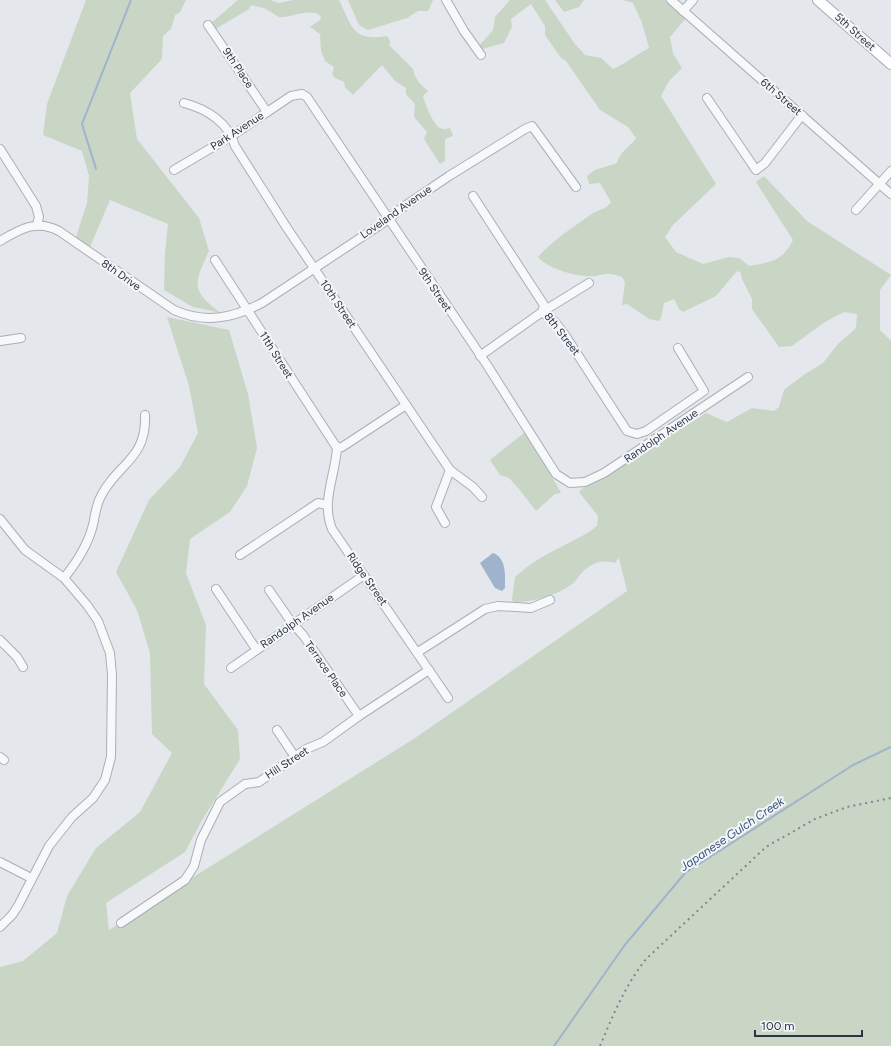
<svg xmlns="http://www.w3.org/2000/svg" width="891" height="1046" viewBox="0 0 891 1046" font-family="Figtree,sans-serif">
<style>
.green{fill:#c9d6c5}
.water{fill:#9fb4cc}
.lines{fill:none;stroke-linecap:round;stroke-linejoin:round}
.stream{stroke:#9fb4cc;stroke-width:2}
.minor-casing{stroke:#a9aeb7;stroke-width:10}
.major-casing{stroke:#a3abb8;stroke-width:12}
.minor{stroke:#f7f8fa;stroke-width:8}
.major{stroke:#fff;stroke-width:10}
.rail{stroke:#7d8696;stroke-width:2;stroke-dasharray:2 4;stroke-linecap:butt}
.labels{text-anchor:middle;dominant-baseline:central;stroke-width:4;stroke-linejoin:round;paint-order:stroke}
.street-label{font-size:11px;fill:#2b3445;stroke:#f4f6f9}
.water-label{font-size:12px;font-style:italic;fill:#34527a;stroke:#f4f6f9}
</style>
<rect width="100%" height="100%" fill="#e4e7ec"/>
<g class="green">
<path d="M 86,0 L 186,0 L 180,12 L 175,15 L 171,29 L 163,36 L 162,59 L 130,93 L 137,139 L 199,218 L 209,251 C 194,284 190,290 221,313 L 193,307 L 164,290 L 165,253 L 168,224 L 110,200 L 90,247 L 76,237 L 87,203 L 89,176 L 82,151 L 43,135 L 47,104 Z"/>
<path d="M 238,0 L 270,0 L 279,3 L 293,0 L 339,0 C 352,26 352,42 387,36 L 390,41 L 389,45 L 413,69 C 414,77 421,86 428,91 L 423,96 C 425,104 433,124 440,128 C 444,130 447,129 450,128 L 453,136 L 445,139 L 445,161 L 440,164 L 424,139 L 427,132 L 414,117 L 415,104 L 406,94 L 406,88 L 395,81 L 382,65 L 353,95 L 345,87 L 344,82 L 335,78 L 332,74 L 334,67 L 325,61 L 321,51 L 320,34 L 310,27 L 320,20 L 321,16 C 310,7 291,18 279,17 L 264,8 L 251,5 L 249,9 L 214,30 L 210,24 Z"/>
<polygon points="348,0 433,0 428,11 418,11 407,18 368,30 359,25"/>
<path d="M 510,0 L 545,0 L 575,44 L 585,55 L 601,58 L 613,69 C 616,69 643,51 649,48 L 642,23 L 633,3 L 623,0 L 665,0 L 686,18 L 670,37 L 673,53 L 682,68 L 669,81 L 661,96 L 716,184 L 673,225 L 665,237 L 676,252 L 703,264 L 729,257 L 739,258 L 749,266 C 771,262 783,261 793,240 L 756,182 L 764,176 L 807,221 L 891,275 L 880,290 L 880,330 L 891,341 L 891,1046 L 0,1046 L 0,967 L 23,961 L 57,933 L 67,896 L 96,848 L 140,812 L 172,753 L 152,734 L 150,653 L 137,610 L 116,572 L 149,500 L 180,467 L 198,433 L 189,386 L 167,317 L 229,330 L 248,394 L 257,448 L 247,486 L 230,512 L 190,539 L 186,573 L 206,625 L 204,684 L 238,730 L 240,759 L 201,822 L 185,852 L 106,903 L 109,930 L 415,738 L 627,591 L 619,558 L 615,563 C 601,559 590,563 580,575 C 577,578 575,582 572,584 C 556,596 533,602 514,602 L 512,600 L 515,577 C 527,566 544,555 559,548 C 573,540 585,536 597,526 L 598,516 L 579,492 L 585,486 L 594,483 L 706,413 L 727,422 L 752,408 L 774,411 L 779,407 L 784,390 L 805,374 L 823,363 L 838,344 L 856,328 L 857,314 L 844,312 L 825,322 L 792,346 L 779,347 L 752,309 L 752,299 L 742,279 L 741,273 L 737,271 L 716,296 L 683,312 L 679,309 L 674,299 L 664,303 L 661,318 L 658,321 L 649,319 L 627,304 L 622,305 L 625,282 L 622,277 C 606,272 609,274 595,276 C 580,278 547,269 538,257 C 554,239 574,227 593,213 C 600,209 606,210 611,202 L 600,183 L 589,184 L 587,176 L 595,170 L 617,163 C 619,152 630,147 636,138 L 628,127 L 600,110 L 566,61 L 561,58 L 545,35 L 545,26 L 531,4 L 511,19 L 512,27 L 504,43 L 482,49 L 479,46 L 493,30 L 495,17 Z"/>
<polygon points="555,0 584,0 579,7 564,12"/>
<polygon points="524,433 528,434 561,493 555,494 536,511 519,489 509,478 500,475 490,460"/>
</g>
<path class="water" d="M 493,553 C 507,558 505,576 505,588 L 502,591 L 495,588 L 480,563 Z"/>
<g class="lines">
<g class="stream">
<polyline points="96,169 82,124 131,0"/>
<polyline points="554,1046 624,946 685,873 853,765 891,747"/>
</g>
<defs>
<g id="minor">
<polyline points="446,0 464,31 481,55"/>
<polyline points="671,0 891,194"/>
<polyline points="683,11 693,0"/>
<polyline points="208,25 267,112"/>
<polyline points="707,98 756,170 765,163 802,115"/>
<path d="M 184,103 C 207,109 229,123 235,146 L 287,228 L 450,470 L 473,487 L 482,497"/>
<polyline points="0,149 36,206 39,217 37,225"/>
<polyline points="174,170 233,135 291,96 302,94 307,97 487,365 556,474 570,483 585,482 604,473 748,377"/>
<polyline points="473,196 544,305 542,312"/>
<polyline points="856,210 891,171"/>
<path d="M 0,241 C 20,229 37,219 59,231 L 174,310 C 205,324 233,318 262,303 L 389,219 L 399,210 L 449,176 L 525,129 L 532,126 L 576,187"/>
<polyline points="215,260 337,448"/>
<polyline points="542,312 555,322 565,335 627,431 637,434 646,431 704,391 678,348"/>
<polyline points="0,341 21,338"/>
<polyline points="480,356 542,312 589,283"/>
<path d="M 337,448 C 335,477 321,501 332,529 L 448,698"/>
<polyline points="337,448 342,447 406,405"/>
<polyline points="0,519 25,550 64,578 87,605 98,621 110,653 112,675 111,757 105,780 93,798 72,817 49,846 18,906 12,915 0,927"/>
<polyline points="445,523 436,507 450,470"/>
<polyline points="240,555 318,503 327,505"/>
<path d="M 64,578 C 77,562 88,545 93,525 C 95,516 96,506 100,498 C 116,464 147,460 145,415"/>
<polyline points="216,589 256,649"/>
<polyline points="269,590 292,623 303,635 359,716"/>
<polyline points="0,640 17,657 23,667"/>
<polyline points="418,652 485,609 498,606 531,608 550,600"/>
<polyline points="231,668 364,575"/>
<polyline points="277,730 295,757"/>
<polyline points="0,757 4,760"/>
<polyline points="0,862 31,878"/>
<polyline points="121,923 185,880 194,866 201,840 220,802 245,784 259,782 306,749 323,742 359,716 429,670"/>
</g>
<polyline id="major" points="818,0 891,64"/>
</defs>
<use href="#minor" class="minor-casing"/>
<use href="#major" class="major-casing"/>
<use href="#minor" class="minor"/>
<use href="#major" class="major"/>
<path class="rail" d="M 600,1046 C 613,1015 625,986 646,959 L 766,847 L 815,819 L 847,807 L 891,798"/>
</g>
<g class="labels">
<g class="street-label">
<text transform="translate(855 32) rotate(42)">5th Street</text>
<text transform="translate(238 68) rotate(56)">9th Place</text>
<text transform="translate(781 97) rotate(41)">6th Street</text>
<text transform="translate(237 131) rotate(-33)">Park Avenue</text>
<text transform="translate(396 212) rotate(-35)">Loveland Avenue</text>
<text transform="translate(121 275) rotate(35)">8th Drive</text>
<text transform="translate(435 290) rotate(56)">9th Street</text>
<text transform="translate(338 304) rotate(56)">10th Street</text>
<text transform="translate(562 334) rotate(52)">8th Street</text>
<text transform="translate(276 355) rotate(58)">11th Street</text>
<text transform="translate(661 436) rotate(-34)">Randolph Avenue</text>
<text transform="translate(367 579) rotate(55)">Ridge Street</text>
<text transform="translate(297 621) rotate(-35)">Randolph Avenue</text>
<text transform="translate(326 669) rotate(55)">Terrace Place</text>
<text transform="translate(287 763) rotate(-33)">Hill Street</text>
</g>
<g class="water-label">
<text transform="translate(732 834) rotate(-34)">Japanese Gulch Creek</text>
</g>
</g>
<path d="M755 1030v6h107v-6" fill="none" stroke="#2b3445" stroke-width="2"/>
<text x="761" y="1030" font-size="12" fill="#2b3445" stroke="#f4f6f9" stroke-width="3" paint-order="stroke">100 m</text>
</svg>
